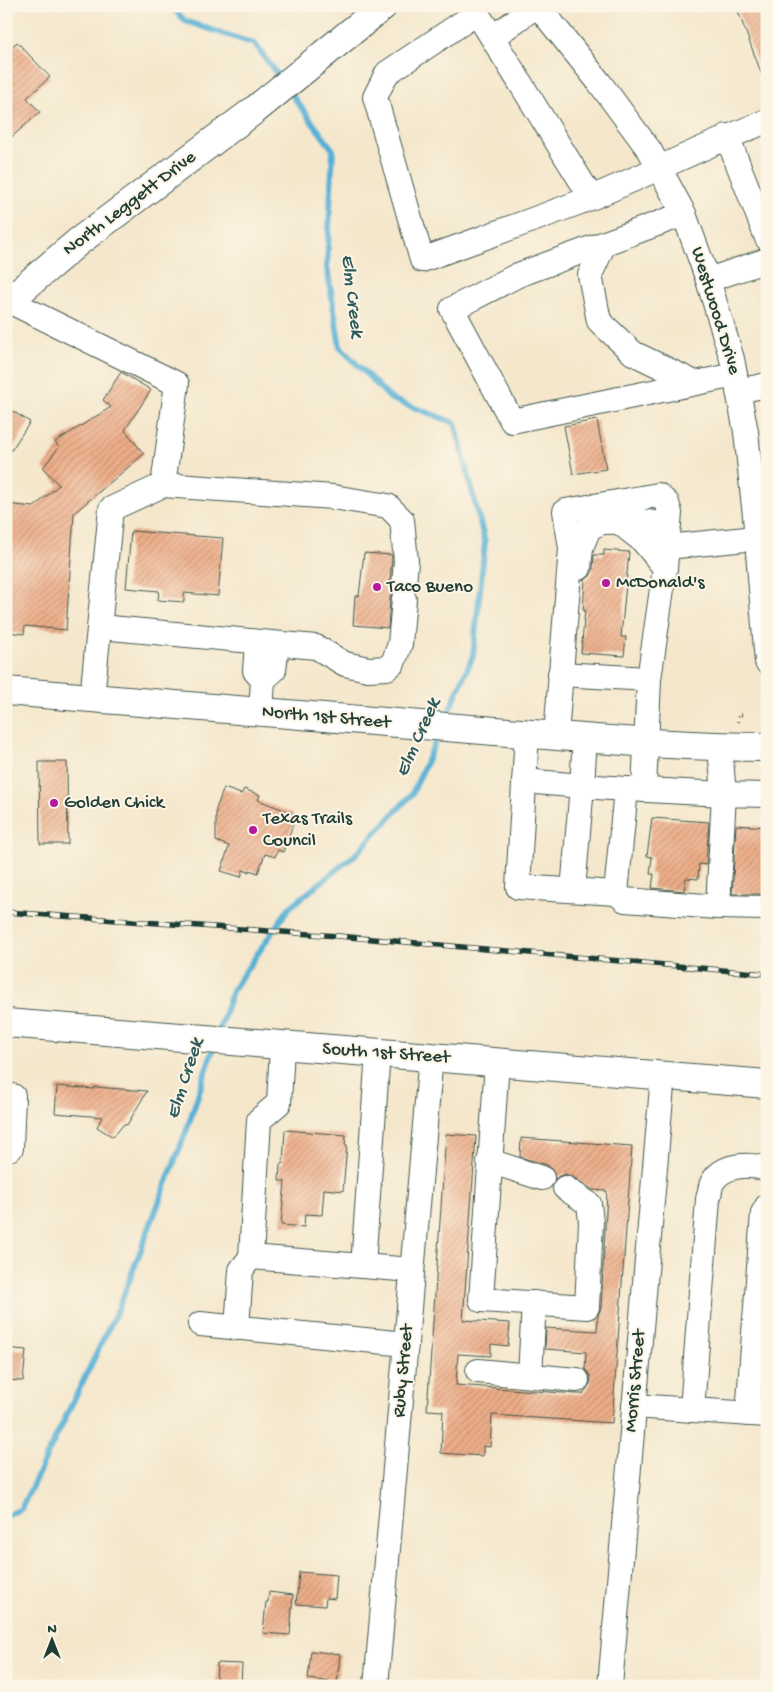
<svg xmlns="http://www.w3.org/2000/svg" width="773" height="1692" viewBox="0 0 773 1692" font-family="'Gochi Hand',sans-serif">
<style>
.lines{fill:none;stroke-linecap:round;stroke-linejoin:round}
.stream{stroke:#57b1d5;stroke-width:6}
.building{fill:url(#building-hatch)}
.minor-casing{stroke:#3f564b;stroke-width:26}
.major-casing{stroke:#3f564b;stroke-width:30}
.path{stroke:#3f564b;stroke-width:3;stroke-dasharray:1 4;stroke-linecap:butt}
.minor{stroke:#fff;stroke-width:24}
.major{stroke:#fff;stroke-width:28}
.rail-casing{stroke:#1f3d34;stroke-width:5.5}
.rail{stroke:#fcf5e5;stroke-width:4;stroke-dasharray:11;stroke-linecap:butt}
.poi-dot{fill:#b5179e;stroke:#fcf5e5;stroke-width:2}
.labels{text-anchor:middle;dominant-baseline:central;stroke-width:4;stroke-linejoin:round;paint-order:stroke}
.street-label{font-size:19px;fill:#1f3d34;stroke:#fcf5e5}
.poi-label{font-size:19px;fill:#1f3d34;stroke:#fcf5e5;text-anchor:start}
.water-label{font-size:20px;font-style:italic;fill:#2d5a5c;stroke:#fcf5e5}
</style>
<defs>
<pattern id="building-hatch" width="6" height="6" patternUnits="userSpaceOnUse" patternTransform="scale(1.25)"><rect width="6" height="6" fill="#eeae89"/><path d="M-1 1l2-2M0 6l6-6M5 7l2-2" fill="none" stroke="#c08f71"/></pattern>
</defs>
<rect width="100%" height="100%" fill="#fcf5e5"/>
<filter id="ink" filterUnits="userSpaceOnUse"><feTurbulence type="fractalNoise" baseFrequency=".02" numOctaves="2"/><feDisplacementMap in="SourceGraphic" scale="10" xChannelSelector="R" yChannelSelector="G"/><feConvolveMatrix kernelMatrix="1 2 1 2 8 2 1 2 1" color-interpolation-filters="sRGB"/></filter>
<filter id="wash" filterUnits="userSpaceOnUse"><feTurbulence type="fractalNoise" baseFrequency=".0096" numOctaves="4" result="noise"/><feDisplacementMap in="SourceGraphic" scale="20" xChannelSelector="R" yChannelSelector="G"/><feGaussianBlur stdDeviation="1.12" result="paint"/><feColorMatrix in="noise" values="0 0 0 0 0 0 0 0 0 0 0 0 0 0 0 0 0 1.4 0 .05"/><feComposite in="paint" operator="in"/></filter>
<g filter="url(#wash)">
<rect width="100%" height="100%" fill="#f4e7cc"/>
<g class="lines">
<g class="stream">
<polyline points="171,6 185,21 255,44 282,81"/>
<polyline points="289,91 333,150 327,267 340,347 391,399 455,423 485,542 473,656 445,720"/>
<polyline points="218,1034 232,991 289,908 356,854 412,794 439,734"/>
<polyline points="6,1516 21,1509 119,1307 187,1129 214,1046"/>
</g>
</g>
<g id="blocks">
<g class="building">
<polygon points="736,6 767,6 767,83 765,83"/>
<polygon points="17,42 50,77 27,98 40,112 6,142 6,52"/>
<polygon points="121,372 151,390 125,430 144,454 74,513 66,630 25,626 24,634 6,632 6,504 34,507 59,485 43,468 59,447 55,442 111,407 103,400"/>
<polygon points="6,407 30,422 6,458"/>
<polygon points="597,420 606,469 573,474 564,426"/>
<polygon points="131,531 223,538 218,596 184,593 184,602 158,600 159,591 126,588"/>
<polygon points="604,550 629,552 621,637 626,637 624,656 581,653 585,610 583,610 585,580 590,576 593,570 594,555 604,555"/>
<polygon points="364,553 392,555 390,584 392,592 390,598 388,628 353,625 355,596 359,596"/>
<polygon points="39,762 67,762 68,844 40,844"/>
<polygon points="224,788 241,794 244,789 260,795 258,800 292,813 295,819 283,852 278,850 275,857 265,854 258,873 249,870 249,872 243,870 241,877 221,871 229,846 216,841 216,809"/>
<polygon points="652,818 709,822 706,865 699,864 698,879 686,878 684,891 652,888 654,874 650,874 652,857 647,856"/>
<polygon points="736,825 767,827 767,894 732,894"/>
<polygon points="57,1086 94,1089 95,1087 147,1091 127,1125 124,1124 113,1137 97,1127 102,1117 55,1113"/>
<polygon points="285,1130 346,1135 345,1145 347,1145 343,1191 324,1189 322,1215 305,1214 304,1227 281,1225 285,1181 279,1181 280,1164 283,1164"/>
<polygon points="446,1134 476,1136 463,1320 510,1323 508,1346 491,1344 491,1356 458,1354 456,1385 576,1394 583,1394 591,1382 590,1375 585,1369 586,1352 545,1349 546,1328 597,1331 598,1315 601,1308 607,1191 593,1190 573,1177 566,1174 559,1176 555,1179 552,1169 547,1165 520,1157 521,1138 632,1146 612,1423 492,1415 490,1447 483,1446 483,1456 441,1453 443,1411 427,1410"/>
<polygon points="6,1348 26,1350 23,1381 6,1380"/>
<polygon points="299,1572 337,1575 335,1599 326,1598 325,1606 296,1604"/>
<polygon points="269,1592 293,1595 290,1635 263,1633 266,1602 268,1602"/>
<polygon points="311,1651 340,1654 337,1683 308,1679"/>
<polygon points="217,1663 242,1664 241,1686 216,1686"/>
</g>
</g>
</g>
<g filter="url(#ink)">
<use href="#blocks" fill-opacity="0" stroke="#3f564b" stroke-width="1"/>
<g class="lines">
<defs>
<g id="minor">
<polyline points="538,6 599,82 650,151 684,214 708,280 732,359 746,432 755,516 767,662"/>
<polyline points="493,37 536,6"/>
<polyline points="727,136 767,238"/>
<path d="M 591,197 L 477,13 L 387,73 L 375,97 L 422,260 C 479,239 537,219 593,197 C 651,173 708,144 767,121"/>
<polyline points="684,214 518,275 452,309 512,421 735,375"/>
<polyline points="604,244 590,275 599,321 633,353 695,383"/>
<polyline points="708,280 767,260"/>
<polyline points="9,301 177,384 163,485"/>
<polyline points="738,391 767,385"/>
<polyline points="619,522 643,541 665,568"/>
<polyline points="667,547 756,538"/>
<polyline points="579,568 581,548 589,528 602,522 642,521 655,523 660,528 667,547"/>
<polyline points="100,627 316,647 345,664 368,669 387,668 393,663 400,644 404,599"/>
<polyline points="257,642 255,671 263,680 261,712"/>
<polyline points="560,674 649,679"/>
<polyline points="263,680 274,670 277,644"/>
<polyline points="92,698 111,509 163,485 333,497 388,506 402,520 406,561 404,585"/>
<polyline points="527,733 518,887 616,893 626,789 582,786 585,737"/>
<polyline points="556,735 571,548 565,511 658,495 667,503 670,513 665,568 649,679 644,790"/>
<polyline points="524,781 582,786 573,890"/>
<polyline points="627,789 724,794 720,747"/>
<polyline points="616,893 625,900 718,907 724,794 767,795"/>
<polyline points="718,907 767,908"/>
<polyline points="282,1047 279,1103 259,1120 251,1257 412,1270"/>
<polyline points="497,1062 481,1300 587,1307 591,1222 589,1204 565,1188"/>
<polyline points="6,1096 13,1096 11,1148 6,1148"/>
<polyline points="489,1161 542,1178"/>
<polyline points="363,1266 378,1052"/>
<polyline points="200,1324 406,1344"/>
<polyline points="237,1328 241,1270 251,1257"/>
<polyline points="478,1371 577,1380"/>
<polyline points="530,1375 534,1303"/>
<polyline points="634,1406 767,1415"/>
<path d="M 692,1410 L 708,1199 C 710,1194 710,1187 712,1183 C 722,1164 749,1163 767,1169"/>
<polyline points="748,1414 763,1213 767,1206"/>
<polyline points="376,1686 431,1056"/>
<polyline points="610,1686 663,1075"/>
</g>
<g id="major">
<polyline points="6,303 78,242 256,109 383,6"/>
<path d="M 6,691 C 169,705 332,719 495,731 C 586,738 676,747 767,747"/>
<polyline points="6,1023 767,1084"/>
</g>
</defs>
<use href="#minor" class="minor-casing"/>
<use href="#major" class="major-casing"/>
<polyline class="path" points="738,722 738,715 743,715"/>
<use href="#minor" class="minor"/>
<use href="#major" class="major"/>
<defs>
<polyline id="rail" points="6,912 338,936 767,974"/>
</defs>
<use href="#rail" class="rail-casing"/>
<use href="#rail" class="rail"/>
</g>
</g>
<g class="poi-dot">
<circle cx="606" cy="583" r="5"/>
<circle cx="377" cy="587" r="5"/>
<circle cx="54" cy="803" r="5"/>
<circle cx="253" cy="830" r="5"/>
</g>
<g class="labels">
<g class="street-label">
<text transform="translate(130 204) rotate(-37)">North Leggett Drive</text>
<text transform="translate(715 311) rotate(73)">Westwood Drive</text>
<text transform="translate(326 718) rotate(5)">North 1st Street</text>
<text transform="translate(386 1054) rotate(4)">South 1st Street</text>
<text transform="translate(404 1371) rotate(-85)">Ruby Street</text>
<text transform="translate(636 1381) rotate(-85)">Morris Street</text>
</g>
<g class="poi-label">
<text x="616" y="583">McDonald's</text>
<text x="387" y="587">Taco Bueno</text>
<text x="64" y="803">Golden Chick</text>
<text x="263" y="819">Texas Trails<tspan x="263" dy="22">Council</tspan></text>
</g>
<g class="water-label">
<text transform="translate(351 296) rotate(83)">Elm Creek</text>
<text transform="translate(419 738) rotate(-66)">Elm Creek</text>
<text transform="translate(186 1079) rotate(-72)">Elm Creek</text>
</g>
</g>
<rect width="773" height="1692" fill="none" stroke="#fcf5e5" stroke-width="25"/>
<g transform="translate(52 1640)" stroke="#fcf5e5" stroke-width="4" paint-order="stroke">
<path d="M0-4L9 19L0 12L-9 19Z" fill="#1f3d34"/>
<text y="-8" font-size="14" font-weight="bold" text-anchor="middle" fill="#1f3d34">N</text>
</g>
</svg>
